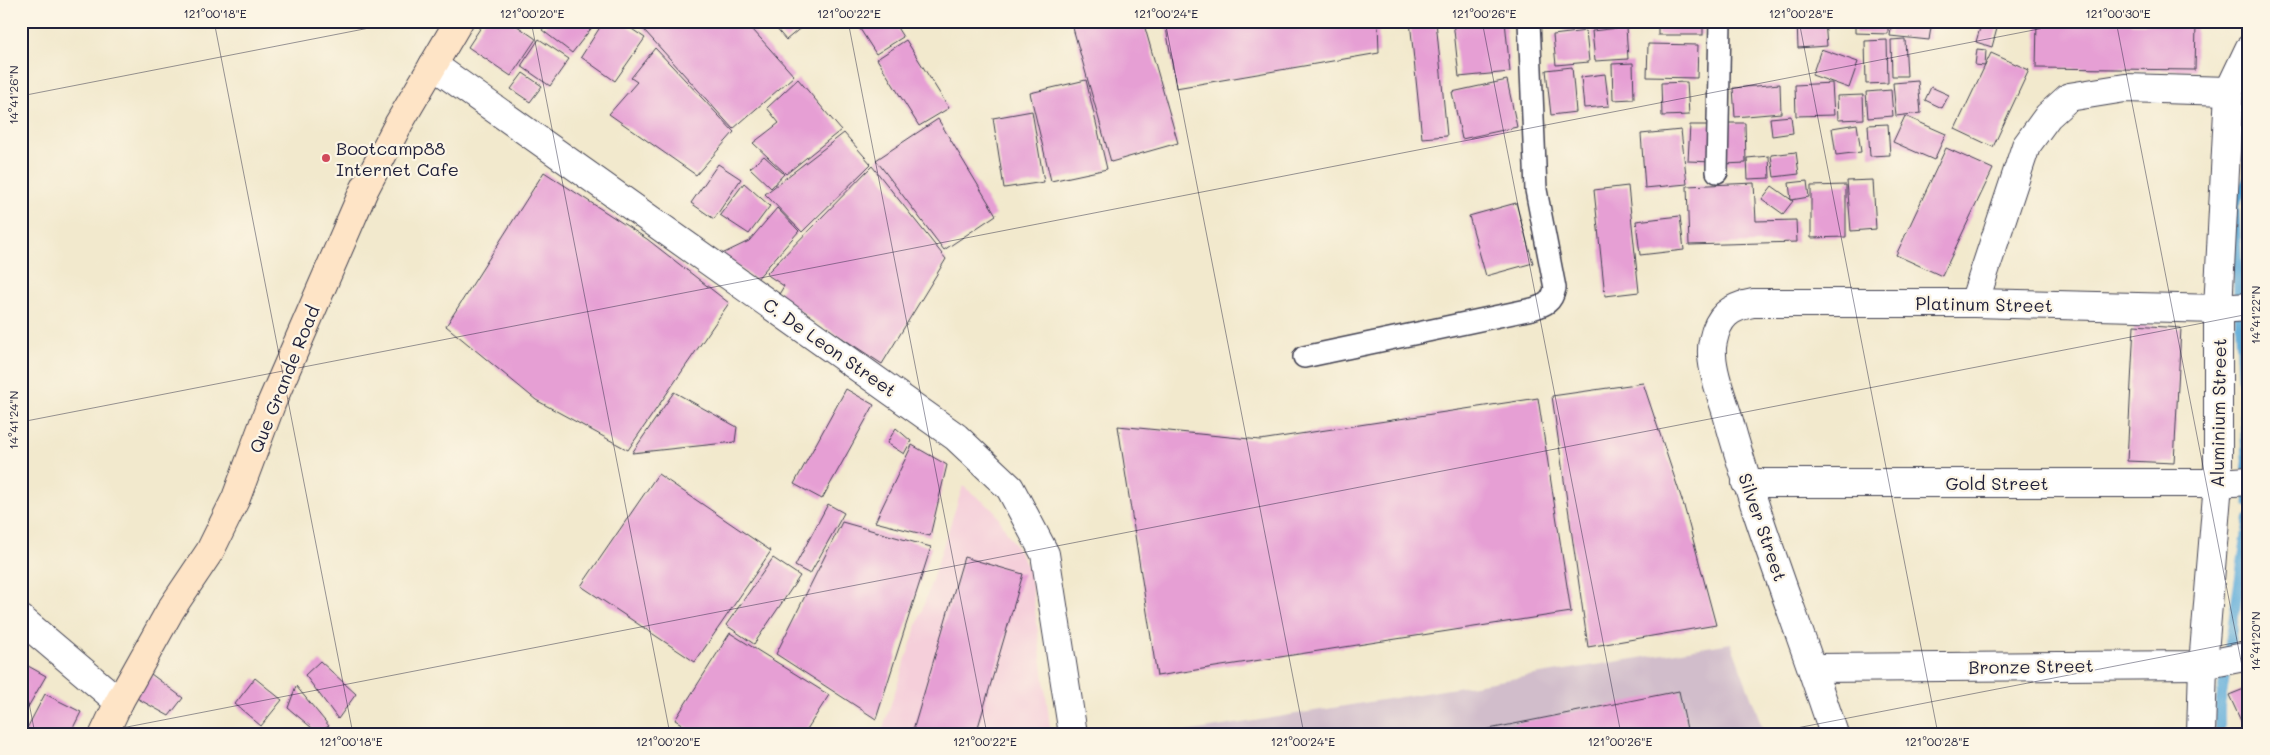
<svg xmlns="http://www.w3.org/2000/svg" width="2270" height="755" viewBox="0 0 2270 755" font-family="Mali,sans-serif">
<style>
.built{fill:#f5cfda}
.industrial{fill:#d1bdcb}
.lines{fill:none;stroke-linecap:round;stroke-linejoin:round}
.stream{stroke:#61adda;stroke-width:10}
.building{fill:#e69fd4}
.service-casing{stroke:#414051;stroke-width:24}
.minor-casing{stroke:#414051;stroke-width:30}
.secondary-casing{stroke:#414051;stroke-width:30}
.service{stroke:#fff;stroke-width:21}
.minor{stroke:#fff;stroke-width:28}
.secondary{stroke:#fee4c6;stroke-width:28}
.ticks{fill:none;stroke:#22223b;stroke-width:1;stroke-opacity:0.45}
.poi-dot{fill:#d1495b;stroke:#fcf5e5;stroke-width:2}
.labels{text-anchor:middle;dominant-baseline:central;stroke-width:4.5;stroke-linejoin:round;paint-order:stroke}
.poi-label{font-size:18px;fill:#22223b;stroke:#fcf5e5;text-anchor:start}
.street-label{font-size:18px;fill:#22223b;stroke:#fcf5e5}
.neatline{fill:none;stroke:#22223b;stroke-width:2}
.ticks-label{font-size:12px;text-anchor:middle;fill:#22223b}
</style>
<rect width="100%" height="100%" fill="#fcf5e5"/>
<filter id="ink" filterUnits="userSpaceOnUse"><feTurbulence type="fractalNoise" baseFrequency=".02" numOctaves="2"/><feDisplacementMap in="SourceGraphic" scale="10" xChannelSelector="R" yChannelSelector="G"/><feConvolveMatrix kernelMatrix="1 2 1 2 8 2 1 2 1" color-interpolation-filters="sRGB"/></filter>
<filter id="wash" filterUnits="userSpaceOnUse"><feTurbulence type="fractalNoise" baseFrequency=".0096" numOctaves="4" result="noise"/><feDisplacementMap in="SourceGraphic" scale="20" xChannelSelector="R" yChannelSelector="G"/><feGaussianBlur stdDeviation="1.12" result="paint"/><feColorMatrix in="noise" values="0 0 0 0 0 0 0 0 0 0 0 0 0 0 0 0 0 1.4 0 .05"/><feComposite in="paint" operator="in"/></filter>
<g filter="url(#wash)">
<rect width="100%" height="100%" fill="#f2e9cd"/>
<polygon class="built" points="963,486 994,510 1030,571 1051,734 881,734"/>
<polygon class="industrial" points="1731,643 1765,734 1174,734"/>
<g class="lines">
<g class="stream">
<polyline points="2249,178 2234,204 2249,503"/>
<polyline points="2220,734 2220,707 2249,519"/>
</g>
</g>
<g id="blocks">
<g class="building">
<polygon points="485,21 510,21 536,39 511,76 468,47"/>
<polygon points="549,21 597,21 572,53 542,30"/>
<polygon points="604,21 620,21 645,38 615,81 581,57"/>
<polygon points="636,21 745,21 794,76 733,129"/>
<polygon points="770,21 809,21 786,40"/>
<polygon points="855,21 893,21 903,37 876,54"/>
<polygon points="1071,21 1143,21 1178,143 1111,162"/>
<polygon points="1165,21 1378,21 1379,53 1176,88"/>
<polygon points="1410,21 1436,21 1447,136 1422,138"/>
<polygon points="1453,21 1505,21 1510,72 1459,77"/>
<polygon points="1564,21 1630,21 1630,25 1597,25 1565,31"/>
<rect x="1658" y="21" width="45" height="14"/>
<polygon points="1797,21 1825,21 1827,46 1798,48"/>
<polygon points="1855,21 1888,21 1888,34 1855,33"/>
<polygon points="1892,21 1932,21 1929,40 1890,36"/>
<polygon points="1982,21 1999,21 1992,47 1976,42"/>
<polygon points="2037,22 2196,24 2195,70 2036,68"/>
<polygon points="1626,27 1628,59 1595,61 1592,31"/>
<polygon points="1586,31 1589,62 1556,65 1553,35"/>
<polygon points="539,39 569,59 550,86 521,66"/>
<polygon points="1905,39 1907,76 1892,76 1891,40"/>
<polygon points="906,40 949,108 919,126 877,59"/>
<polygon points="1887,40 1888,83 1866,84 1865,41"/>
<polygon points="1648,44 1698,45 1697,78 1647,77"/>
<polygon points="655,48 734,132 696,175 609,114 637,82 631,78"/>
<polygon points="1821,49 1858,62 1849,88 1812,75"/>
<polygon points="1977,49 1986,50 1985,66 1975,65"/>
<polygon points="1991,53 2029,70 1993,147 1955,129"/>
<polygon points="1633,63 1634,99 1613,100 1612,64"/>
<polygon points="1572,67 1576,112 1551,115 1546,70"/>
<polygon points="523,73 542,86 530,102 511,89"/>
<polygon points="1605,74 1609,106 1584,108 1581,77"/>
<polygon points="798,79 841,130 786,174 753,143 779,123 767,108"/>
<polygon points="1086,80 1107,169 1051,181 1030,93"/>
<polygon points="1507,80 1517,127 1462,139 1452,92"/>
<polygon points="1918,81 1921,113 1896,116 1893,83"/>
<polygon points="1687,82 1689,115 1662,116 1661,83"/>
<polygon points="1832,83 1834,115 1796,116 1795,85"/>
<polygon points="1780,84 1781,113 1735,117 1733,88"/>
<polygon points="1931,87 1949,95 1942,108 1925,100"/>
<polygon points="1891,90 1893,116 1868,118 1866,92"/>
<polygon points="1863,95 1864,119 1838,120 1837,96"/>
<polygon points="1032,111 1044,182 1004,188 993,118"/>
<polygon points="1791,116 1793,133 1772,136 1770,118"/>
<polygon points="1905,116 1946,134 1934,160 1893,142"/>
<polygon points="938,119 996,215 944,250 876,160"/>
<polygon points="1724,123 1745,123 1746,163 1724,164"/>
<polygon points="1857,124 1861,152 1836,155 1832,128"/>
<polygon points="1888,124 1890,155 1870,156 1868,125"/>
<polygon points="1690,125 1714,125 1713,162 1688,161"/>
<polygon points="1681,130 1687,184 1645,188 1641,134"/>
<polygon points="844,133 871,164 802,232 765,194"/>
<polygon points="1946,148 1993,169 1942,276 1896,255"/>
<polygon points="1796,152 1799,174 1774,177 1771,155"/>
<polygon points="764,156 784,174 771,188 750,168"/>
<polygon points="1769,156 1770,178 1748,179 1747,158"/>
<polygon points="718,164 741,179 714,219 691,203"/>
<polygon points="872,166 946,259 882,364 778,296 784,286 766,274"/>
<polygon points="544,172 647,239 729,303 628,450 536,400 446,326"/>
<polygon points="1873,180 1876,229 1851,231 1847,181"/>
<polygon points="1807,181 1809,197 1791,200 1789,183"/>
<polygon points="744,183 770,206 749,234 720,215"/>
<polygon points="1754,183 1756,221 1796,220 1797,242 1689,245 1687,186"/>
<polygon points="1846,185 1846,237 1811,238 1811,186"/>
<polygon points="1628,186 1639,292 1605,296 1594,190"/>
<polygon points="1772,186 1793,201 1783,214 1762,199"/>
<polygon points="1516,203 1533,263 1486,276 1469,216"/>
<polygon points="777,208 799,231 756,280 722,254 749,241"/>
<polygon points="1680,216 1684,250 1640,255 1636,221"/>
<polygon points="2134,325 2181,328 2174,463 2127,461"/>
<polygon points="1643,383 1684,506 1716,625 1588,647 1552,396"/>
<polygon points="846,389 874,405 822,499 794,484"/>
<polygon points="674,392 737,427 735,442 632,453"/>
<polygon points="1538,398 1571,612 1157,676 1118,426 1260,440"/>
<polygon points="896,428 911,441 904,454 887,443"/>
<polygon points="912,445 947,465 930,536 875,522"/>
<polygon points="658,474 771,551 695,662 581,586"/>
<polygon points="828,504 844,513 810,574 795,566"/>
<polygon points="842,522 931,547 876,719 776,654"/>
<polygon points="964,557 1023,574 976,734 912,734"/>
<polygon points="773,558 800,576 754,644 726,625"/>
<polygon points="730,633 829,695 804,734 698,734 675,720"/>
<polygon points="320,661 356,694 338,719 305,675"/>
<polygon points="21,662 46,676 21,719"/>
<polygon points="147,671 183,698 169,716 133,696"/>
<polygon points="255,678 282,700 261,726 235,704"/>
<polygon points="296,686 329,726 318,733 288,708"/>
<polygon points="2249,687 2249,734 2247,734 2229,695"/>
<polygon points="1679,691 1688,734 1469,734 1469,733"/>
<polygon points="45,694 81,712 70,734 24,734"/>
</g>
</g>
</g>
<g filter="url(#ink)">
<use href="#blocks" fill-opacity="0" stroke="#414051" stroke-width="1"/>
<g class="lines">
<defs>
<g id="service">
<polyline points="1717,172 1720,21"/>
<path d="M 1304,357 L 1532,309 C 1546,305 1552,302 1555,288 L 1536,190 L 1529,21"/>
</g>
<g id="minor">
<polyline points="433,65 956,437 1010,488 1045,554 1073,734"/>
<polyline points="1974,303 2026,146 2048,116 2069,97 2125,88 2229,91"/>
<polyline points="1746,483 2218,483 2249,481"/>
<polyline points="21,619 119,702"/>
<polyline points="1813,668 2203,665 2249,656"/>
<path d="M 1834,734 C 1799,627 1757,523 1727,414 C 1721,394 1708,361 1713,341 C 1718,316 1730,307 1753,303 L 1974,303 L 2218,309 L 2249,307"/>
<polyline points="2201,734 2203,665 2218,483 2218,309 2229,91 2249,49"/>
</g>
<polyline id="secondary" points="104,734 119,702 171,609 210,551 236,498 271,404 364,190 399,123 459,21"/>
</defs>
<use href="#service" class="service-casing"/>
<use href="#minor" class="minor-casing"/>
<use href="#secondary" class="secondary-casing"/>
<use href="#service" class="service"/>
<use href="#minor" class="minor"/>
<use href="#secondary" class="secondary"/>
</g>
</g>
<path class="ticks" d="M 214,21 L 353,734M 531,21 L 670,734M 848,21 L 987,734M 1165,21 L 1304,734M 1482,21 L 1621,734M 1799,21 L 1938,734M 2116,21 L 2249,702M 21,96 L 405,21M 21,422 L 2080,21M 21,661 L 35,734M 91,734 L 2249,314M 1766,734 L 2249,640"/>
<circle class="poi-dot" cx="326" cy="158" r="5"/>
<g class="labels">
<g class="poi-label">
<text x="336" y="148">Bootcamp88<tspan x="336" dy="21">Internet Cafe</tspan></text>
</g>
<g class="street-label">
<text transform="translate(1984 304) rotate(1)">Platinum Street</text>
<text transform="translate(830 347) rotate(35)">C. De Leon Street</text>
<text transform="translate(284 379) rotate(-68)">Que Grande Road</text>
<text transform="translate(2218 413) rotate(-89)">Aluminium Street</text>
<text x="1997" y="483">Gold Street</text>
<text transform="translate(1763 527) rotate(71)">Silver Street</text>
<text transform="translate(2031 666) rotate(-1)">Bronze Street</text>
</g>
</g>
<rect width="2270" height="755" fill="none" stroke="#fcf5e5" stroke-width="55"/>
<rect x="28" y="28" width="2214" height="700" class="neatline"/>
<g class="ticks-label">
<text x="215" y="18">121°00'18"E</text>
<text x="532" y="18">121°00'20"E</text>
<text x="849" y="18">121°00'22"E</text>
<text x="1166" y="18">121°00'24"E</text>
<text x="1484" y="18">121°00'26"E</text>
<text x="1801" y="18">121°00'28"E</text>
<text x="2118" y="18">121°00'30"E</text>
<text transform="translate(14 95) rotate(-90)" y="4">14°41'26"N</text>
<text transform="translate(2256 315) rotate(-90)" y="4">14°41'22"N</text>
<text transform="translate(14 420) rotate(-90)" y="4">14°41'24"N</text>
<text transform="translate(2256 641) rotate(-90)" y="4">14°41'20"N</text>
<text x="351" y="746">121°00'18"E</text>
<text x="668" y="746">121°00'20"E</text>
<text x="985" y="746">121°00'22"E</text>
<text x="1303" y="746">121°00'24"E</text>
<text x="1620" y="746">121°00'26"E</text>
<text x="1937" y="746">121°00'28"E</text>
</g>
</svg>
